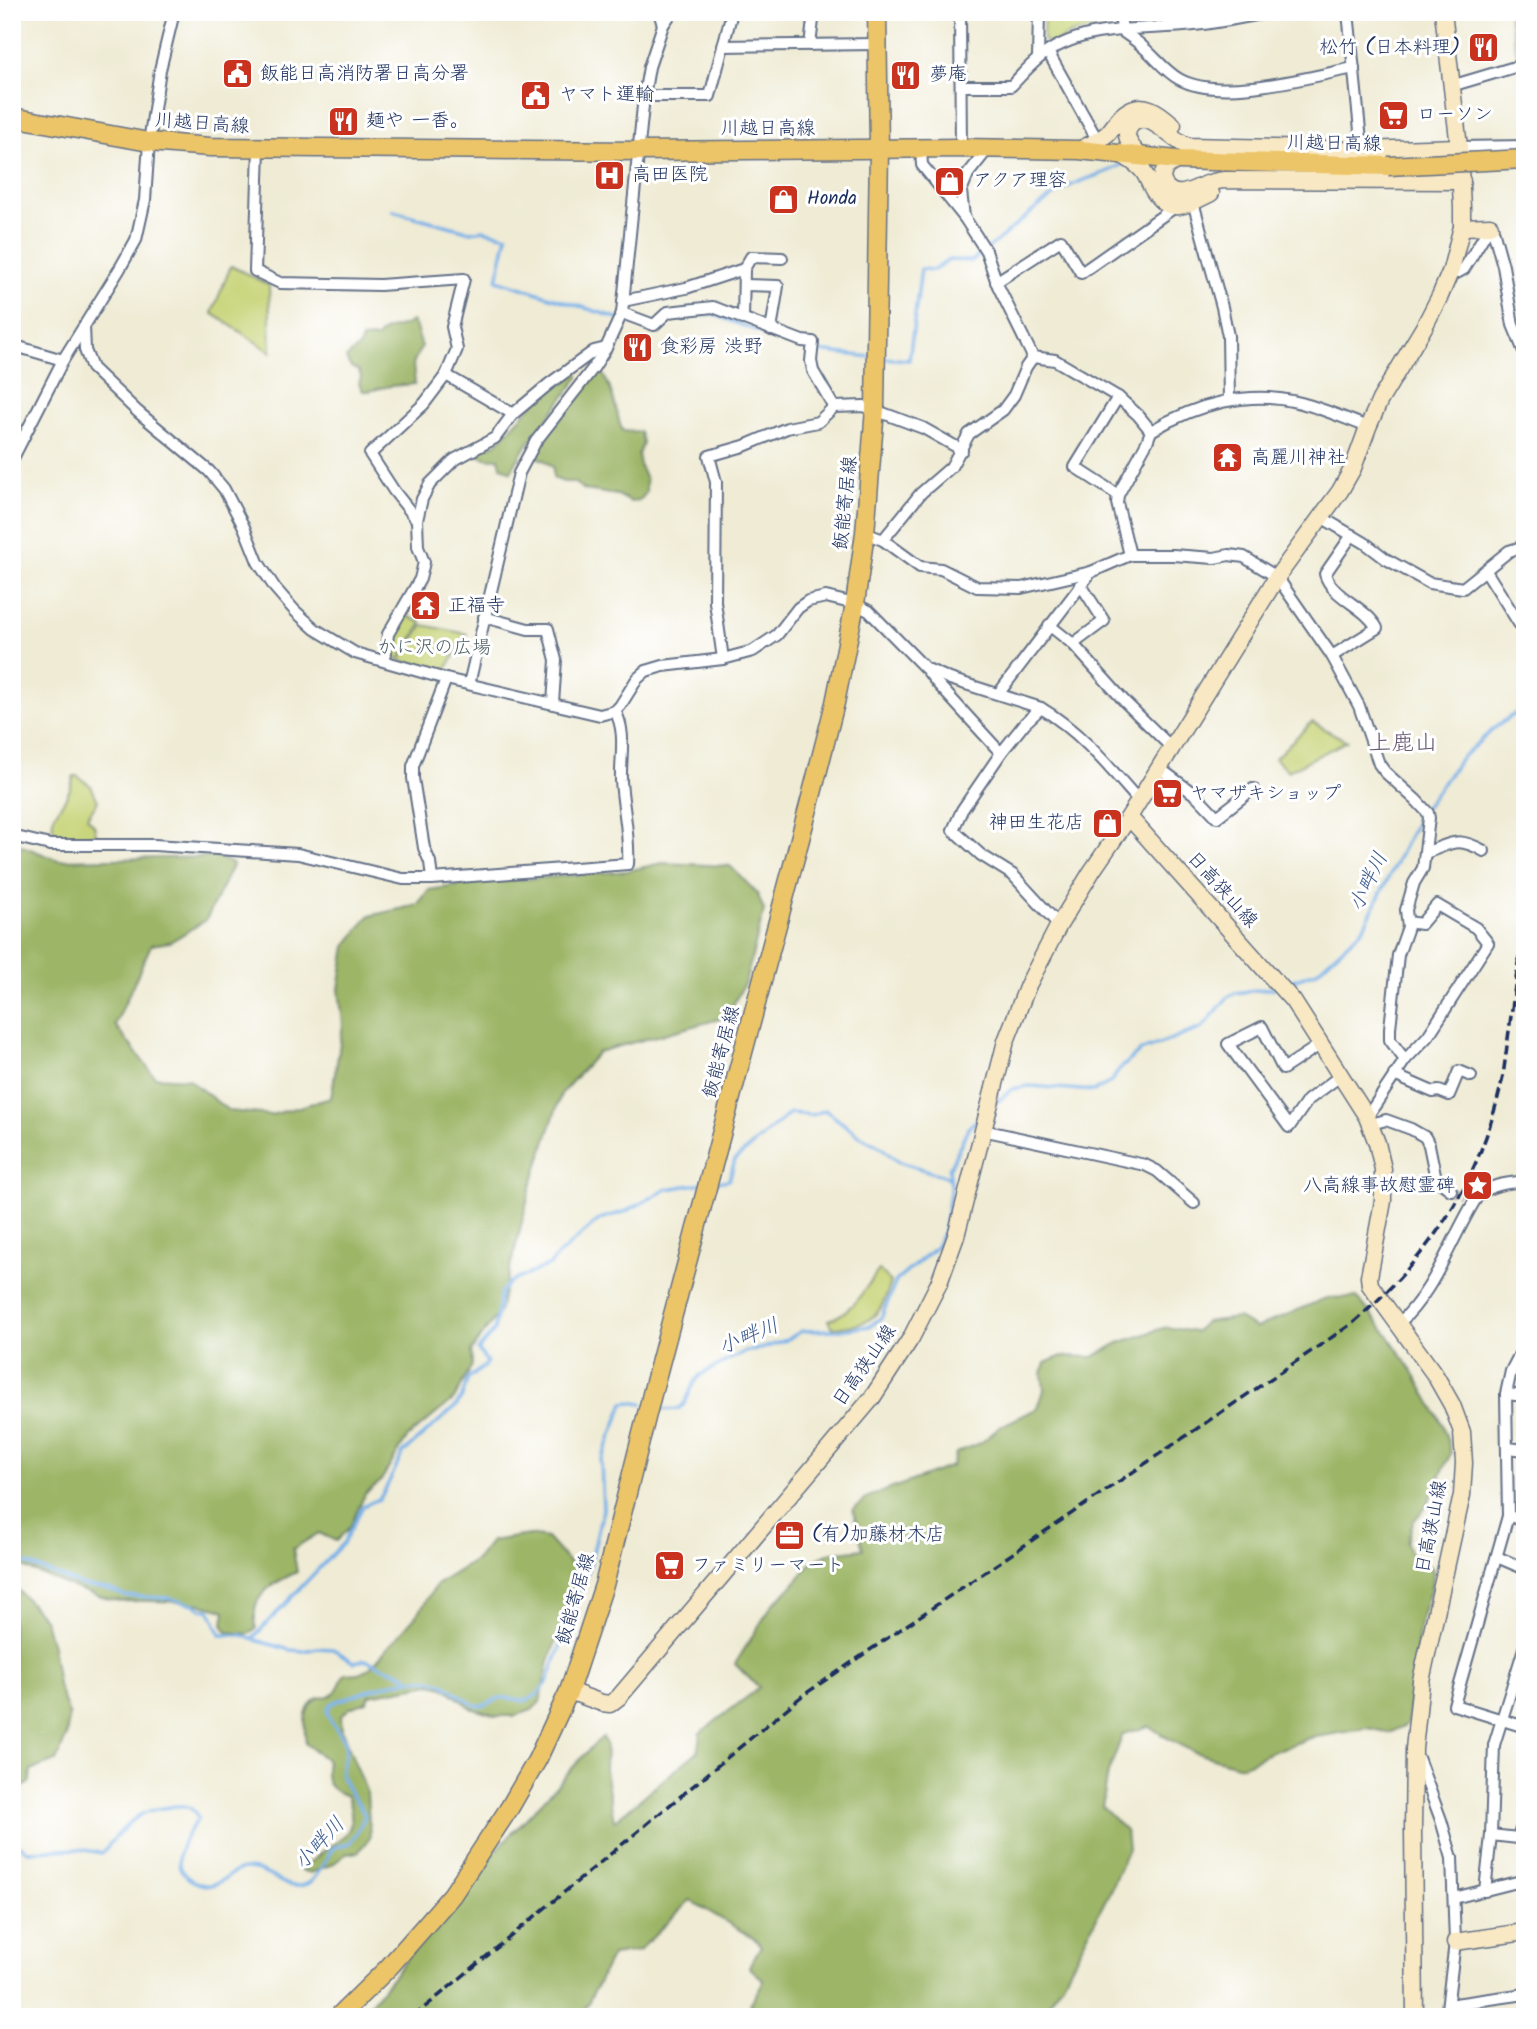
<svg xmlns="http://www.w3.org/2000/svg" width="1537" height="2029" viewBox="0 0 1537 2029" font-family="Kalam,'Klee One',sans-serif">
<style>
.green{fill:#c6d374;stroke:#708169;stroke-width:2}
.forest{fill:#9cb566;stroke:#5c7262;stroke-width:2}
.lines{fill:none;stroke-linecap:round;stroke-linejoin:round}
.stream{stroke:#79b1e8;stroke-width:3.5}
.street-tunnel{stroke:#c5c5bc;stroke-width:10;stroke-dasharray:10 5;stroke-linecap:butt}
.street-casing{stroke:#657187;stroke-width:14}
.secondary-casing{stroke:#657187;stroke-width:19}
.primary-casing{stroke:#657187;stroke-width:21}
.street{stroke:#fff;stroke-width:10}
.secondary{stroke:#f8e8c3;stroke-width:16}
.primary{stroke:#edc569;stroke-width:18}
.rail{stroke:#1b2f5e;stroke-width:3.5;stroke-dasharray:10 5;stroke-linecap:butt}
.primary-bridge-casing{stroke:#657187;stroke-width:21;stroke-linecap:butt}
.primary-bridge{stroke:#edc569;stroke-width:18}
.labels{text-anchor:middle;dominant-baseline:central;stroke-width:6;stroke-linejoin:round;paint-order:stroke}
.poi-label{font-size:19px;fill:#1b2f5e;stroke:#fff;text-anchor:start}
.street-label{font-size:19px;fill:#1b2f5e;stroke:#fff}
.park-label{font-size:19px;fill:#4e6065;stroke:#fff}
.water-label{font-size:21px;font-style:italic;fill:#3c5c8e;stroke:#fff}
.quarter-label{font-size:23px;fill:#655670;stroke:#fff}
</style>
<rect width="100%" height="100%" fill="#fff"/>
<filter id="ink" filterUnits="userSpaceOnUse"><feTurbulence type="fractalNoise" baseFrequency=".0143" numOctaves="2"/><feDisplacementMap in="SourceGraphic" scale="14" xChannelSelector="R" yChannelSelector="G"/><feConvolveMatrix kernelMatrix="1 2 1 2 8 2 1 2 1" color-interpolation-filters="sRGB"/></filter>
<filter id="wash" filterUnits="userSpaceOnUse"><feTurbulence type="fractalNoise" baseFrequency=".00686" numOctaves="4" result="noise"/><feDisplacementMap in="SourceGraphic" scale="28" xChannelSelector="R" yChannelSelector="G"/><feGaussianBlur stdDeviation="1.57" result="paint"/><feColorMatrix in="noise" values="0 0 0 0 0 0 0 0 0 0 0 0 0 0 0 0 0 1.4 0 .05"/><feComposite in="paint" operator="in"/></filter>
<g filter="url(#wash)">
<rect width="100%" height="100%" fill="#efebd4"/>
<g class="green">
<polygon points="1044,12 1114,12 1114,20 1110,26 1104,26 1071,34 1051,45 1043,40"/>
<polygon points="1508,12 1525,12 1525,60 1519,62"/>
<polygon points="231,266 269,285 271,352 212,313"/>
<polygon points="405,615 422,623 399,660 391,657 392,636"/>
<polygon points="423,625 467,634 444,673 400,660"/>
<polygon points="1312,722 1347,741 1288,771 1275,758"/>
<path d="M 74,776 L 77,776 L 91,786 L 98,801 L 87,817 L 94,825 L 96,834 L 68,838 L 55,837 C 49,818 55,814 65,799 C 69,792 72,784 74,776 Z"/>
<path d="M 879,1270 L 891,1282 C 880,1320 870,1324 833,1328 L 828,1320 C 851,1315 865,1288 879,1270 Z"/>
</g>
<g class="forest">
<path d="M 412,321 C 419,329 417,337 422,346 C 410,368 413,360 415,384 L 390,386 L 369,391 L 363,391 L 359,384 L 361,376 L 358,370 C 351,369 348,365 346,358 L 359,347 L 362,339 L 377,338 C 387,324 398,331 412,321 Z"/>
<polygon points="577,370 579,377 522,452 511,472 501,466 499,458 490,459 479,456 479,449 496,444 533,404 551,388"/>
<path d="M 601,370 C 608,382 613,395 616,408 C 619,417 618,423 623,431 L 640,432 L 643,444 L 638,454 L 640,466 L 646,480 L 646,493 L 640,500 L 631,502 L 618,495 L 585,490 L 573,482 L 564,482 L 553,478 L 553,467 L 544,460 L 536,457 C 537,436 557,424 569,408 C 579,395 586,378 601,370 Z"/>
<path d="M 12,842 L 58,860 L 218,857 L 233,864 L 206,920 L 170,942 L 151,945 L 115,1025 L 155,1077 L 188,1079 L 229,1111 L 271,1115 L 331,1098 L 343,1025 L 339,989 L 346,946 L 369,916 L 417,905 L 429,890 L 475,883 L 627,871 L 662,863 L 730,866 L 757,893 L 764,910 L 746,980 L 727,1017 L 598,1052 L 561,1094 L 531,1187 L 499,1312 L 471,1351 L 472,1365 L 454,1399 L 407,1438 L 380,1482 L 365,1494 L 350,1527 L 336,1541 L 319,1533 L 293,1549 L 297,1572 C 282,1579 262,1588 256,1605 C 254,1612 255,1622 256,1629 L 249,1634 L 227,1632 L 223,1624 L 225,1611 C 201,1601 171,1601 146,1601 C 135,1601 124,1602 113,1600 C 78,1592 46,1575 12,1563 Z"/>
<path d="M 1357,1297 L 1386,1332 L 1415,1375 L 1443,1425 L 1451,1453 L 1427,1505 L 1413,1522 L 1407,1543 L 1414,1562 L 1426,1564 L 1433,1569 L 1433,1580 L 1420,1623 L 1407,1724 L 1390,1733 L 1368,1728 L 1310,1738 L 1269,1753 L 1242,1766 C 1202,1756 1183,1750 1149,1726 L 1123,1734 L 1108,1773 L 1102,1807 L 1126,1831 L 1128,1849 L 1109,1893 L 1063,1983 L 1039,2017 L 845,2017 L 747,2010 L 764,1980 L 749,1967 L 761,1946 L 756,1940 L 690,1900 L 639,1951 L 612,1955 L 581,2017 L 359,2017 L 494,1852 L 541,1803 L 593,1745 L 603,1737 L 606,1745 L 605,1770 L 614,1821 L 698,1751 L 700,1733 L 759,1688 L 735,1664 L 772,1605 L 792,1586 L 813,1561 L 830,1553 L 863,1549 L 853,1510 L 868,1497 L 952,1466 L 956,1453 L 982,1442 L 1001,1426 L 1038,1408 L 1044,1390 L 1042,1374 L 1045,1363 L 1062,1356 L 1093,1357 L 1119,1343 L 1166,1327 L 1195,1332 L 1205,1322 L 1238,1318 L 1256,1328 L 1326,1298 Z"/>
<path d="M 529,1535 L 547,1538 L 576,1570 L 575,1586 L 549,1661 L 540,1702 L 532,1710 L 515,1716 L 496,1716 L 471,1708 L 444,1687 L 431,1684 L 370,1695 L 367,1702 L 350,1708 L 341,1716 L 342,1731 L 367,1793 L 370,1837 L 358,1852 L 346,1854 L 333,1864 L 311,1873 L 301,1870 C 310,1862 319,1854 328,1848 C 352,1834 356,1823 347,1796 C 326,1788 324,1782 327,1760 L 306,1744 C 304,1730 302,1706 318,1698 C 324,1696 329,1698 334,1693 C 339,1689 341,1680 345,1674 L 359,1673 L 370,1668 L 420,1611 L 436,1585 L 477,1559 L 491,1541 Z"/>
<polygon points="12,1587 20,1592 45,1620 52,1646 58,1685 69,1715 66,1738 56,1761 31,1770 30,1782 12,1796"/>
</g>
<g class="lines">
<g class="stream">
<polyline points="393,211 471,232 483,230 507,236 497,280 636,324"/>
<polyline points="650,329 657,331 670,318 713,314 797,346 818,351 871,357"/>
<path d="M 882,358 L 909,360 L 921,269 L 934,270 L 949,260 L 972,261 C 1004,237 1032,208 1066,188 C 1083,178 1104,175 1121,165"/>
<polyline points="1284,983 1316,972 1363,929 1420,814 1461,758 1497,726 1525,707"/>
<polyline points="997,1102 1012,1089 1030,1086 1094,1091 1111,1082 1119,1070 1140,1051 1202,1028 1228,997 1235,993 1274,988"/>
<polyline points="715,1182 729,1180 735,1160 790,1113 813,1115 825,1110 860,1136 882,1148 897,1161 950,1178"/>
<path d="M 653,1407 C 694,1417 681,1397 700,1375 L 744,1352 L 764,1348 L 786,1340 L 802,1331 L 841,1330 L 870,1326 L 881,1318 L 896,1281 L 935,1248 L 944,1232 L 951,1186 L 949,1169 L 968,1128 L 981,1116"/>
<polyline points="12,1558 84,1586 108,1589 126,1596 168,1598 194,1604 201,1609 209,1609 221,1635 242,1635 252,1639 344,1542 363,1506 379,1499 384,1492 403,1453 456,1406 462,1397 468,1378 484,1367 487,1362 478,1350 494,1331 501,1292 510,1282 550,1265 556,1257 600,1219 627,1211 667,1189 704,1183"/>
<polyline points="252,1639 290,1650 304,1651 317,1648 333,1649 354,1662 365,1660 407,1676 408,1680"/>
<path d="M 12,1848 L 19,1845 L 28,1851 L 79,1849 L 102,1853 C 113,1840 123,1827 137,1817 C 144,1811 153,1810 162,1808 C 177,1806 192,1801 198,1819 C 183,1837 165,1868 195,1882 C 200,1884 206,1886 211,1885 C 229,1882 230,1865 255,1870 C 274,1873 287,1894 309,1883 C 317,1879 327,1856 333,1848 L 349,1843 L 356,1834 L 365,1816 C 359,1800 343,1790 341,1772 C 340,1763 347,1754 346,1745 C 344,1731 310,1710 340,1700 C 370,1691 414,1670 444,1684 C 455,1690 464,1701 476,1705 C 486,1709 491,1700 500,1698 C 509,1697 518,1700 527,1701 L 538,1694 L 547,1683 L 590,1565 L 603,1509 L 601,1462 L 624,1403 L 629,1402 L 642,1404"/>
</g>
</g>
</g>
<g filter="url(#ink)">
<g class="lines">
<polyline class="street-tunnel" points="1451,1190 1466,1198"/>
<defs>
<g id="street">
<polyline points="960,12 961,148"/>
<path d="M 1120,12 L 1122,31 C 1129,36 1137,41 1143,47 C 1156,58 1165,71 1179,79 C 1220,102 1308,77 1354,68"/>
<polyline points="1348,12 1362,150"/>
<polyline points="663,25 672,12"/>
<polyline points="810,45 814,12"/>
<polyline points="723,46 877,44"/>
<polyline points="1048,52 1098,141"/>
<polyline points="1038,58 1039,12"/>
<path d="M 962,86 L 1011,86 C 1020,77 1028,67 1038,59 C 1081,23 1142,31 1194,25 C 1221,23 1247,16 1274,12"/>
<polyline points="1451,86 1525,64"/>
<polyline points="644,96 710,96 732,12"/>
<polyline points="1459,147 1525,146"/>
<polyline points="259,149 255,271 280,283 380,285 464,279 452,327 457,349 446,375 424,404 370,454 394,491 417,520"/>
<polyline points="921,149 922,165 964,217 986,251 998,286 1033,357"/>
<polyline points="1193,202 1222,307 1228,336 1229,400"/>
<polyline points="964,217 961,191 968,174 988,149"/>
<polyline points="1451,270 1457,273 1464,269 1490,226 1492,226 1503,266 1513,325 1525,354"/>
<polyline points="996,282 1061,240 1081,273 1175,207"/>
<polyline points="744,285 778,286 771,330"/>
<polyline points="623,301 686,288 744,269"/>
<polyline points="622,313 654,325 668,312 713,307 802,341 813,342 811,361 813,371 834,407"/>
<polyline points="743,319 744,269 751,257 782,258"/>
<path d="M 84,326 L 85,350 L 92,368 L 138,412 L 209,471 L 224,489 L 244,527 L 258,562 L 275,588 L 295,611 L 315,629 L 355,653 L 446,679 L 600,715 L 615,711 L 620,706 L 637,679 L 646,671 L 663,666 L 723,659 L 753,651 L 777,635 L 798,608 L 808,601 L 826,597 L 855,604 L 869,611 L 925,668 L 950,679 L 1041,708 C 1080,731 1109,767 1139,801"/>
<polyline points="12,345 63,360"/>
<polyline points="446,375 513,414"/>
<polyline points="1118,397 1075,467 1118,495"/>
<path d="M 1151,431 C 1196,404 1250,389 1301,403 C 1324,409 1346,419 1368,427"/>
<polyline points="12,460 63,360 119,270 136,240 145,200 149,142 160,70 174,12"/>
<polyline points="1321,517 1365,543 1386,559 1429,583 1463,588 1509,551 1525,546"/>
<polyline points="865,533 883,540 920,567 941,569 977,587 1021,588 1091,572"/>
<polyline points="883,540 921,493 951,467 969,434 1003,410 1014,395 1026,367 1033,357 1055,360 1118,397 1138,415 1151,431 1147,442 1118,495 1117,503 1130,555"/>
<polyline points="1486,571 1525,633"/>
<polyline points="484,617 528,629 548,629 556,660 553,703"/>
<polyline points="1049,625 1073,644 1126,703 1172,748"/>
<polyline points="1073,644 1104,621 1081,585"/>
<path d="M 1332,656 L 1377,628 C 1365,606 1332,598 1325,574 L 1352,535"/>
<polyline points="723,659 715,602 716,482 709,456 744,446 787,428 818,422 834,407 864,406 923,428 962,450"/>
<polyline points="385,660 388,634 420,579 424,562 418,547 417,520 422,499 430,484 454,460 495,438 513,414 549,384 594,351 606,348"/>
<polyline points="927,670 937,683 1001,753 962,810 953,830 981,855 1013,875 1059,925"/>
<polyline points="469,684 519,473 536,441 594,367 606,348 622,313 644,96 649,67 663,25 659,12"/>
<polyline points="999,693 1091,572 1130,555 1173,555 1214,558 1229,555 1244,557 1277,577 1332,656 1359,706 1379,764 1385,772 1416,800 1428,813 1429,818 1423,868 1414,883 1406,910 1408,927 1398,955 1390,1028 1390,1040 1405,1060 1367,1117"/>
<polyline points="1001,753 1025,723 1041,708"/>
<polyline points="1159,768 1197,796 1217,817 1253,789"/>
<path d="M 12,836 L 50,845 L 154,845 L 298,854 L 403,879 L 432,879 L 628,864 C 630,836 623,809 621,781 C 620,758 627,732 615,711"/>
<path d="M 1425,853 C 1453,843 1456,836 1484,851"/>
<polyline points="432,879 430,862 424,848 413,778 413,766 446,679"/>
<polyline points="1321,1044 1283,1069 1262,1027 1228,1044 1289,1127 1308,1100 1340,1076"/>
<polyline points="1405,1060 1428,1036 1488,943 1476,928 1437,905 1421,924 1408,922"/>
<polyline points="1394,1075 1433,1092 1439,1091 1449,1095 1459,1071 1471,1076"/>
<polyline points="1371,1124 1386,1120 1411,1129 1425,1137 1429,1145 1436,1179 1451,1190"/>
<polyline points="982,1130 1145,1165 1157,1171 1194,1203"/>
<path d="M 1398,1324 C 1435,1292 1451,1238 1477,1197 C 1491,1184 1507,1183 1525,1181"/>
<polyline points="1525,1344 1511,1371 1506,1394 1508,1516 1454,1705 1525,1727"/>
<polyline points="1506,1394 1525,1396"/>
<polyline points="1508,1448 1525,1450"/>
<polyline points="1508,1516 1525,1520"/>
<polyline points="1497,1557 1525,1569"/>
<polyline points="1418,1758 1441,1820 1452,1858 1455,1942 1446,2017"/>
<polyline points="1491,1835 1518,1838 1525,1817"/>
<polyline points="1485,1891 1491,1835 1494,1745 1525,1645"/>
<polyline points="1454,1898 1525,1880"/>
<polyline points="1448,2005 1525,1994"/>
</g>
<g id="secondary">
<path d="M 1079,150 C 1089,145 1099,141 1107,134 C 1114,127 1118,118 1125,113 C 1143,99 1160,113 1173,125"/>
<path d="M 1124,156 C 1130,160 1137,164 1142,170 C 1148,177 1150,187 1156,194 C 1171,217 1193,202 1211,193"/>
<path d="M 1141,157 C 1136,151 1130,147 1128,139 C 1126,134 1127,129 1132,124 C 1149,108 1171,141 1188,146 L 1362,150 L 1459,147"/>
<path d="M 1177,160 L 1166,167 C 1162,174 1160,180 1166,187 C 1178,201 1194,188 1207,184 C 1212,182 1218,181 1223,180 L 1462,181"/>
<polyline points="1462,227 1490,226"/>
<polyline points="1129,817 1293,1001 1367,1117 1377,1143 1383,1169 1383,1201 1369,1277 1370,1285 1435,1375 1452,1405 1462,1432 1464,1463 1462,1495 1421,1681 1414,1749 1413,1830 1415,2017"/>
<polyline points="569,1691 602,1703 610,1704 619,1697 872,1398 911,1338 939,1283 956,1236 1006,1041 1028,985 1059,925 1092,871 1129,817 1277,577 1340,491 1353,468 1368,427 1380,400 1424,327 1440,296 1451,270 1459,238 1462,227 1462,208 1459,147 1443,12"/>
<polyline points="1455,1942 1525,1932"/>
</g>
<g id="primary">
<polyline points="12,117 149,142 210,147 638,151 961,148 1079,150 1177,160 1388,166"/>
<polyline points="338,2017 389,1967 452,1895 510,1807 537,1760 569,1691 604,1585 654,1386 809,805 835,703 855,604 865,533 875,409 879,149 877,12"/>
</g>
</defs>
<use href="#street" class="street-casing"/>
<use href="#secondary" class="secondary-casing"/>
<use href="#primary" class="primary-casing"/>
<use href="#street" class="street"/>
<use href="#secondary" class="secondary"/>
<use href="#primary" class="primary"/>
<path class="rail" d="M 413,2017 L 802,1696 L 1353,1323 C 1433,1253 1481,1180 1503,1076 L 1525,911"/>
<defs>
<polyline id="primary-bridge" points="1388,166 1525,159"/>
</defs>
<use href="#primary-bridge" class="primary-bridge-casing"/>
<use href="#primary-bridge" class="primary-bridge"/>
</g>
</g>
<defs>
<symbol id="restaurant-square" viewBox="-11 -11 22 22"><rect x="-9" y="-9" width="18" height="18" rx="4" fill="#c8321e" stroke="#fff"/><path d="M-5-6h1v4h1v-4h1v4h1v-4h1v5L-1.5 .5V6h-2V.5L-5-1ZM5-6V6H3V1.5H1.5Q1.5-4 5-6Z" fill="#fff"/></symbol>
<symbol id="civic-square" viewBox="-11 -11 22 22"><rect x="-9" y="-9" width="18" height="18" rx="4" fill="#c8321e" stroke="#fff"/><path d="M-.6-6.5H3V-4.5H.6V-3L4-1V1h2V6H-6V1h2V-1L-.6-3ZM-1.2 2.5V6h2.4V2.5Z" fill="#fff"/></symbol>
<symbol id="supermarket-square" viewBox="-11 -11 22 22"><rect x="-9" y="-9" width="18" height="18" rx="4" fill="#c8321e" stroke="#fff"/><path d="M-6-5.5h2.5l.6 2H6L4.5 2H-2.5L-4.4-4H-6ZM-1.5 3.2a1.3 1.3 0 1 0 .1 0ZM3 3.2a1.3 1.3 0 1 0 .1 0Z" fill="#fff"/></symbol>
<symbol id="hospital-square" viewBox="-11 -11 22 22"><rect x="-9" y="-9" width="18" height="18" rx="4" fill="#c8321e" stroke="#fff"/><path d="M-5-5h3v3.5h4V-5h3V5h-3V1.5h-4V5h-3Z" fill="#fff"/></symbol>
<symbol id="shop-square" viewBox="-11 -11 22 22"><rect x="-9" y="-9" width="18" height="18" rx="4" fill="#c8321e" stroke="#fff"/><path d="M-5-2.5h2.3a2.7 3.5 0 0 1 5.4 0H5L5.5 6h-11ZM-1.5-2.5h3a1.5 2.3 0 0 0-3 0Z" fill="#fff"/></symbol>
<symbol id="temple-square" viewBox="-11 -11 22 22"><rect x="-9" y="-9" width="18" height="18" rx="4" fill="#c8321e" stroke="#fff"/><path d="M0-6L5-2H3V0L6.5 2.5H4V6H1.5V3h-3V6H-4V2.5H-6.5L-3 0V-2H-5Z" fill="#fff"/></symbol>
<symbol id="sight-square" viewBox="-11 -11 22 22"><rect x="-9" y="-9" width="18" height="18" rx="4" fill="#c8321e" stroke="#fff"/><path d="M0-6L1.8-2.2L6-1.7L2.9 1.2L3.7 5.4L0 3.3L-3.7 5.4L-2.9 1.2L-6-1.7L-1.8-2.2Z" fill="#fff"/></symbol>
<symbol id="office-square" viewBox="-11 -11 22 22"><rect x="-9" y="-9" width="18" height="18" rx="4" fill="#c8321e" stroke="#fff"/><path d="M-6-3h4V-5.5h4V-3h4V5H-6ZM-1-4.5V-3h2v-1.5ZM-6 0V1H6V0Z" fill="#fff"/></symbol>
</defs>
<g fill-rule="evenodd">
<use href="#restaurant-square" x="1466" y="30" width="35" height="35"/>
<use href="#civic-square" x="220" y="56" width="35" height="35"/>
<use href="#restaurant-square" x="888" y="58" width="35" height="35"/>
<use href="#civic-square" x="518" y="78" width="35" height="35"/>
<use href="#supermarket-square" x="1376" y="98" width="35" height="35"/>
<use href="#restaurant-square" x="326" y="104" width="35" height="35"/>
<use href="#hospital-square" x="592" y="158" width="35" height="35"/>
<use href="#shop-square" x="932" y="164" width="35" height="35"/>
<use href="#shop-square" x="766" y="182" width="35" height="35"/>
<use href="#restaurant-square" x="620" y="330" width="35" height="35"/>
<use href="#temple-square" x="1210" y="440" width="35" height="35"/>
<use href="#temple-square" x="408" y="588" width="35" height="35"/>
<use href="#supermarket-square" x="1150" y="776" width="35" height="35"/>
<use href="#shop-square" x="1090" y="806" width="35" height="35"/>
<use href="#sight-square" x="1460" y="1168" width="35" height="35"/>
<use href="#office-square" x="772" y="1518" width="35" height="35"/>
<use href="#supermarket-square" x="652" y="1548" width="35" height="35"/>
</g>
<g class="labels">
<g class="poi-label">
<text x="1460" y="48" text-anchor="end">松竹 (日本料理)</text>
<text x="260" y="74">飯能日高消防署日高分署</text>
<text x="929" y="75">夢庵</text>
<text x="559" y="95">ヤマト運輸</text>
<text x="1417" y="115">ローソン</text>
<text x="366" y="121">麺や 一香。</text>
<text x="632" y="175">高田医院</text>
<text x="973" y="181">アクア理容</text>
<text x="807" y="199">Honda</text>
<text x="660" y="347">食彩房 渋野</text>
<text x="1251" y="458">高麗川神社</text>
<text x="448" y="606">正福寺</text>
<text x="1190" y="794">ヤマザキショップ</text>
<text x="1084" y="823" text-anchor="end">神田生花店</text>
<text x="1455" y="1186" text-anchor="end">八高線事故慰霊碑</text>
<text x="812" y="1535">(有)加藤材木店</text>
<text x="692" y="1566">ファミリーマート</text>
</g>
<g class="street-label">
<text transform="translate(202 124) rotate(4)">川越日高線</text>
<text x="768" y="129">川越日高線</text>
<text transform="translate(1334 144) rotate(1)">川越日高線</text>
<text transform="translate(846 503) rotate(-84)">飯能寄居線</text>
<text transform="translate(1222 890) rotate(48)">日高狭山線</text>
<text transform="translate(722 1052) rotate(-75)">飯能寄居線</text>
<text transform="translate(865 1366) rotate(-55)">日高狭山線</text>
<text transform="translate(1432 1527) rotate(-79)">日高狭山線</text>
<text transform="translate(576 1599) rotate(-74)">飯能寄居線</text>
</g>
<g class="park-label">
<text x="434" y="648">かに沢の広場</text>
</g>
<g class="water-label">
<text transform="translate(1369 882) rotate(-64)">小畔川</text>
<text transform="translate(749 1337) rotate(-22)">小畔川</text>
<text transform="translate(320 1844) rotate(-47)">小畔川</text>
</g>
<g class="quarter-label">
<text x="1403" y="744">上鹿山</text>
</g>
</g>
<rect width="1537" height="2029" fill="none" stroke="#fff" stroke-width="42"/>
</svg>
